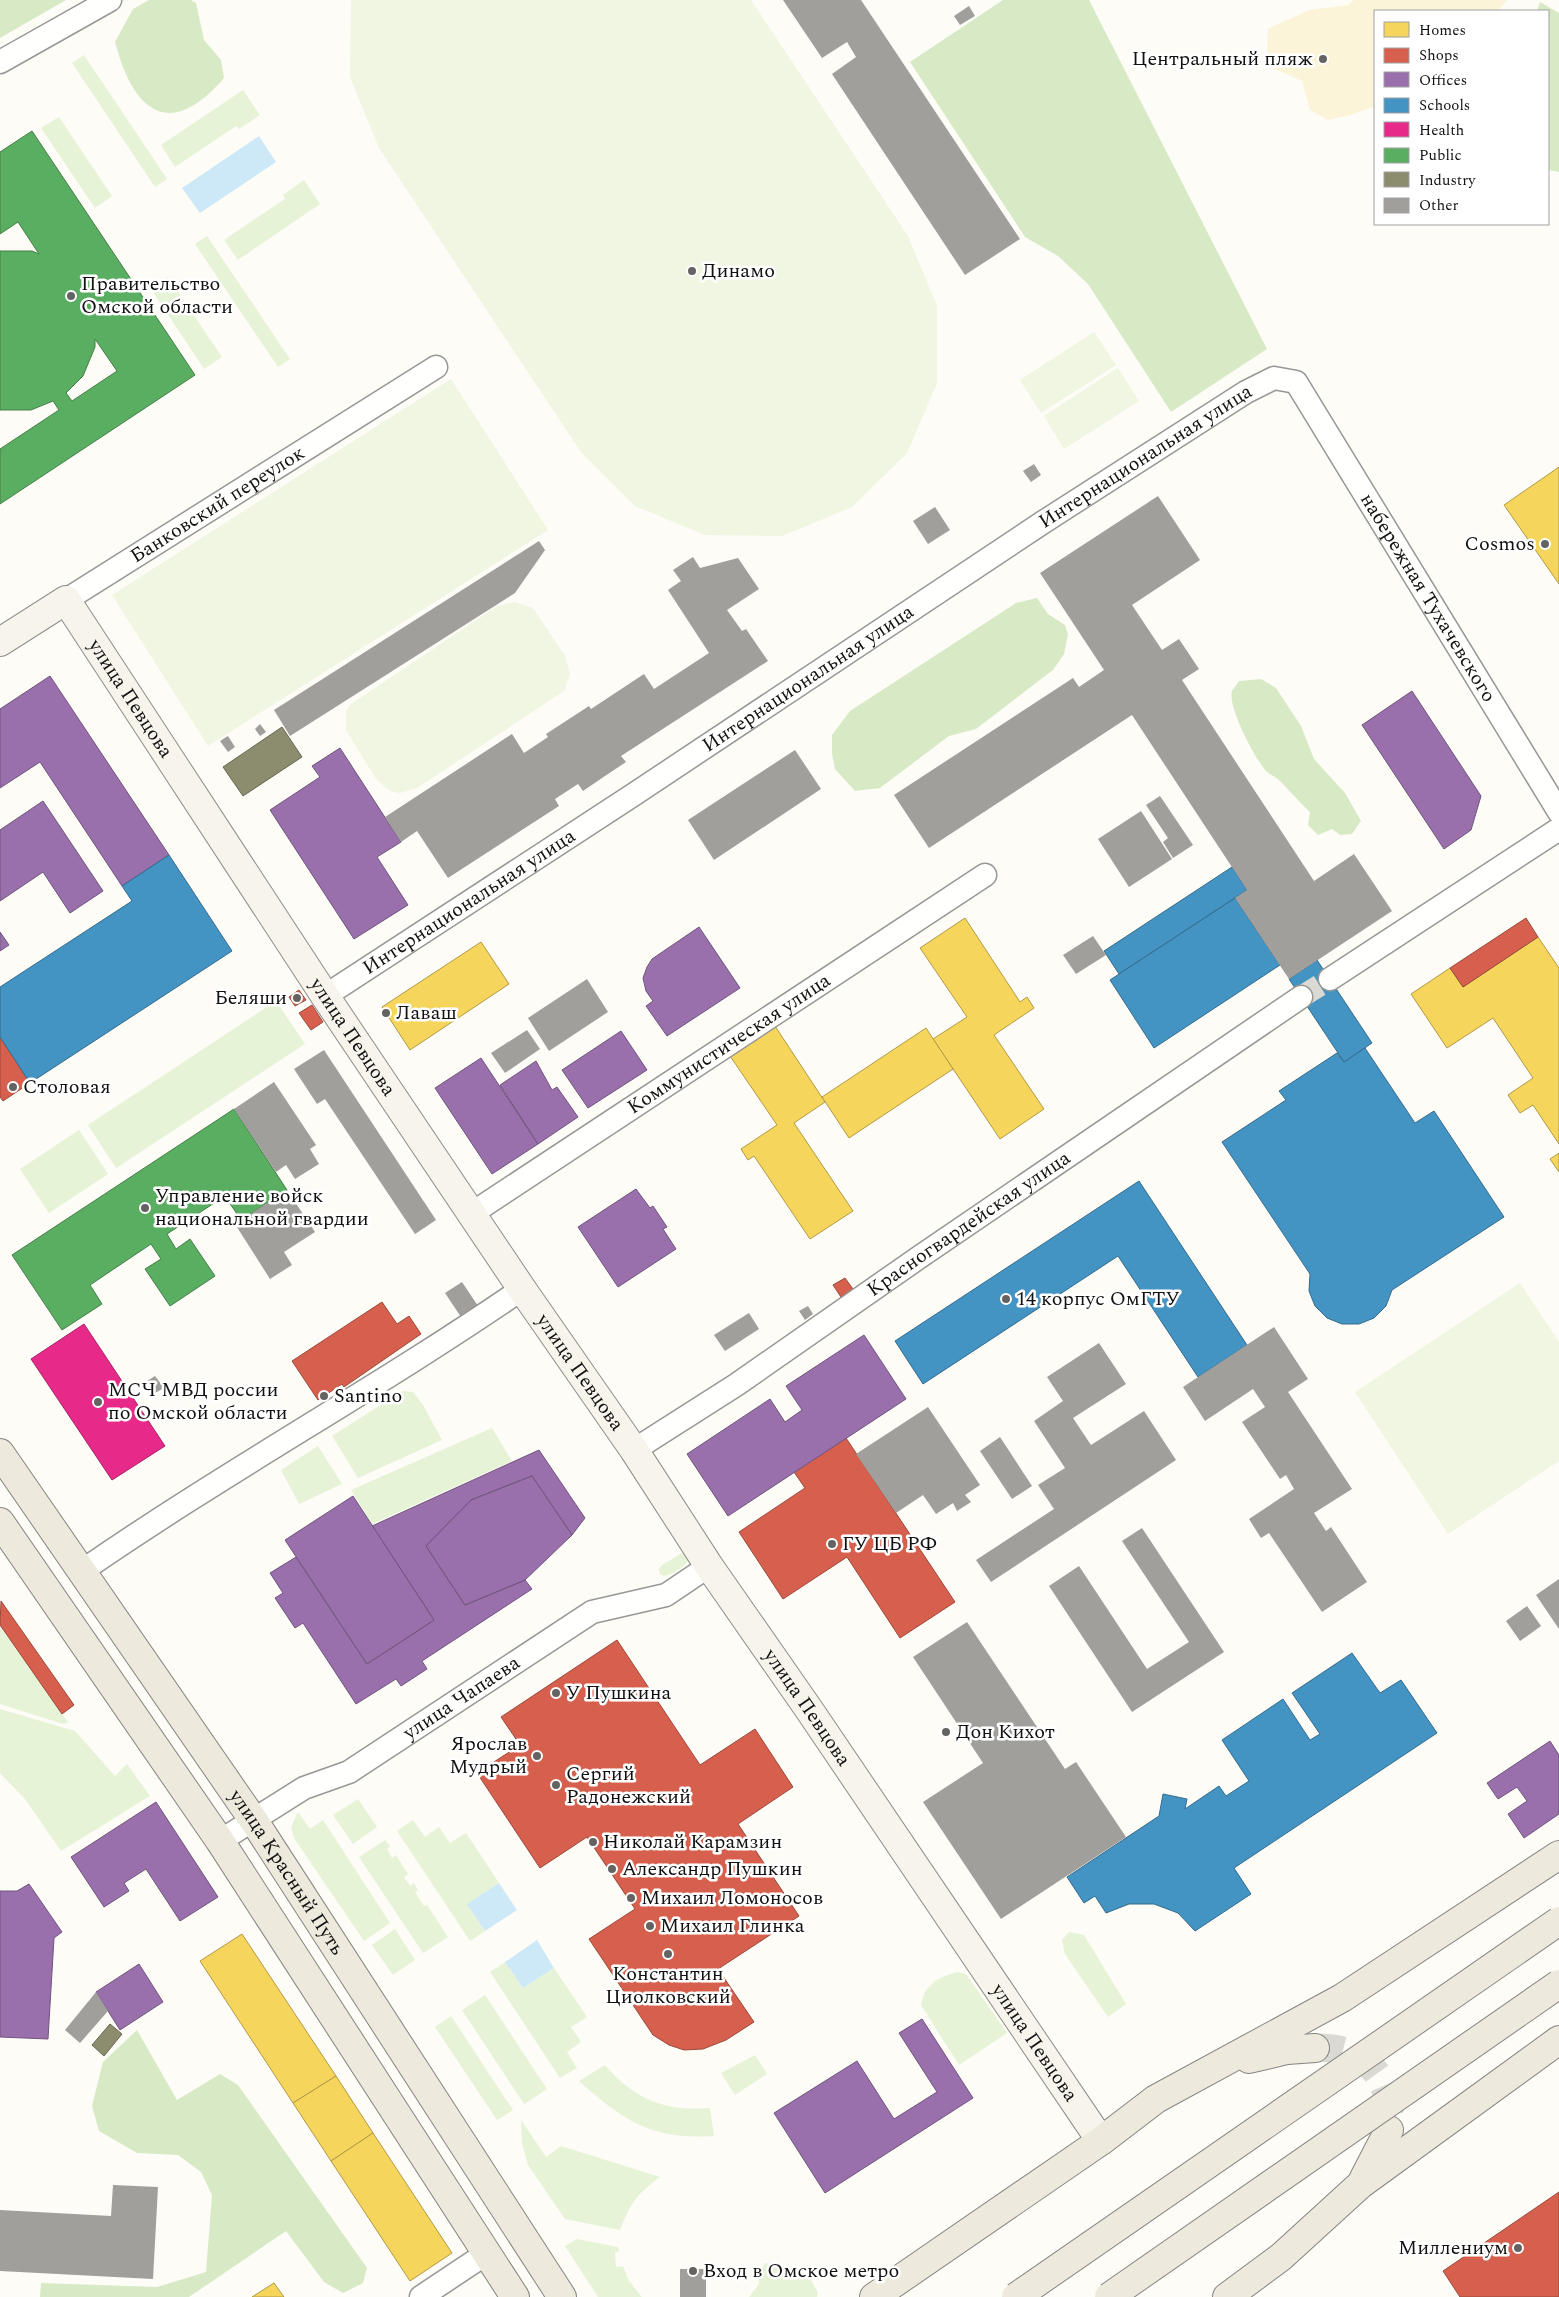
<svg xmlns="http://www.w3.org/2000/svg" width="1559" height="2297" viewBox="0 0 1559 2297" font-family="Spectral,serif">
<style>
.green{fill:#e7f3d7}
.forest{fill:#d8eac5}
.sand{fill:#fcf4d9}
.pitch{fill:#f0f6e1}
.water{fill:#cde8f7}
.homes{fill:#f6d55c;stroke:#b19a46}
.shops{fill:#d6604d;stroke:#9b483b}
.offices{fill:#9970ab;stroke:#70547d}
.schools{fill:#4393c3;stroke:#346c8e}
.health{fill:#e7298a;stroke:#a72266}
.public{fill:#5aae61;stroke:#447f49;fill-rule:evenodd}
.industry{fill:#8c8c6e;stroke:#676752}
.building{fill:#a19f9c}
.lines{fill:none;stroke-linecap:round;stroke-linejoin:round}
.street-tunnel{stroke:#dad9d4;stroke-width:22;stroke-dasharray:22 11;stroke-linecap:butt}
.primary-tunnel{stroke:#dad9d4;stroke-width:28;stroke-dasharray:28 14;stroke-linecap:butt}
.street-casing{stroke:#979795;stroke-width:25}
.secondary-casing{stroke:#8e8d8b;stroke-width:30}
.primary-casing{stroke:#858482;stroke-width:30}
.street{stroke:#fffffe;stroke-width:22}
.secondary{stroke:#f6f4eb;stroke-width:28}
.primary{stroke:#ede9dc;stroke-width:28}
.primary-bridge-casing{stroke:#858482;stroke-width:30;stroke-linecap:butt}
.primary-bridge{stroke:#ede9dc;stroke-width:28}
.poi-dot{fill:#646362;stroke:#fff;stroke-width:2}
.labels{text-anchor:middle;dominant-baseline:central;stroke-width:5;stroke-linejoin:round;paint-order:stroke}
.poi-label{font-size:20px;fill:#111;stroke:#fff;text-anchor:start}
.street-label{font-size:20px;fill:#111;stroke:#fff}
</style>
<rect width="100%" height="100%" fill="#fdfcf7"/>
<g class="green">
<polygon points="84,55 167,179 155,187 72,63"/>
<polygon points="243,90 260,115 239,129 236,126 175,167 161,145"/>
<polygon points="59,117 112,196 95,208 41,128"/>
<polygon points="304,180 320,204 238,260 224,240 285,199 283,195"/>
<polygon points="207,236 290,359 278,367 195,244"/>
<polygon points="168,277 222,357 204,369 151,289"/>
<polygon points="276,1001 305,1044 116,1168 88,1125"/>
<polygon points="79,1130 108,1174 49,1213 20,1169"/>
<polygon points="403,1391 413,1392 423,1405 442,1440 358,1478 332,1436"/>
<polygon points="492,1428 512,1461 372,1524 351,1490"/>
<polygon points="318,1446 342,1484 299,1504 281,1470"/>
<path d="M 684,1552 L 689,1560 C 684,1567 672,1575 664,1576 L 660,1574 L 659,1569 L 662,1565 Z"/>
<polygon points="0,1627 68,1722 63,1724 0,1704"/>
<polygon points="0,1709 75,1731 115,1776 127,1764 150,1796 61,1851 25,1799 0,1773"/>
<polygon points="358,1799 377,1827 353,1844 333,1815"/>
<polygon points="298,1812 310,1829 323,1820 390,1923 364,1941 294,1838 291,1827"/>
<polygon points="413,1820 425,1837 439,1827 450,1843 466,1833 499,1883 468,1904 485,1931 470,1941 397,1831"/>
<polygon points="385,1840 390,1846 387,1849 392,1858 396,1855 408,1874 404,1877 410,1886 414,1883 418,1890 415,1892 424,1906 427,1905 448,1937 423,1953 359,1857"/>
<polygon points="395,1929 415,1960 393,1975 372,1945"/>
<polygon points="1069,1932 1084,1935 1126,2004 1108,2017 1065,1954 1062,1940"/>
<polygon points="505,1962 523,1988 554,1968 587,2017 571,2027 581,2042 567,2052 577,2068 560,2078 490,1972"/>
<path d="M 958,1972 L 966,1974 L 1007,2033 L 959,2065 L 921,2005 C 924,1984 940,1976 958,1972 Z"/>
<polygon points="485,1995 547,2089 524,2104 462,2010"/>
<polygon points="451,2016 513,2110 497,2120 435,2027"/>
<polygon points="755,2055 767,2074 735,2095 721,2073"/>
<path d="M 605,2065 C 634,2099 665,2112 710,2108 L 714,2136 C 651,2140 624,2121 579,2081 Z"/>
<path d="M 521,2120 L 546,2157 L 561,2146 L 660,2177 C 636,2195 631,2202 620,2230 L 565,2219 L 528,2165 L 522,2143 Z"/>
<polygon points="577,2239 618,2247 619,2252 615,2252 616,2267 623,2266 629,2281 642,2297 598,2297 565,2246"/>
<polygon points="765,2263 805,2269 818,2293 817,2297 749,2297 759,2284 758,2276"/>
</g>
<g class="forest">
<polygon points="0,0 66,0 0,38"/>
<path d="M 149,0 L 191,0 L 196,3 L 204,40 L 221,60 L 224,78 C 169,142 133,111 115,42 L 133,9 Z"/>
<polygon points="1003,0 1089,0 1267,349 1171,412 1088,284 1058,256 1025,237 910,62"/>
<polygon points="1540,2 1559,13 1559,172 1548,170 1548,11 1537,11"/>
<polygon points="1037,598 1048,614 1065,625 1068,634 1064,654 1053,670 976,729 949,736 880,788 855,791 835,769 832,754 832,735 850,711 1016,603"/>
<path d="M 1261,679 L 1276,688 L 1301,726 L 1314,759 L 1345,793 L 1361,821 L 1352,834 L 1340,835 L 1332,829 L 1318,835 L 1308,825 L 1310,812 C 1299,802 1290,791 1280,781 C 1276,777 1271,775 1267,772 C 1256,761 1227,706 1232,691 C 1234,688 1237,684 1239,681 Z"/>
<polygon points="137,2030 177,2100 220,2074 238,2085 367,2268 363,2283 343,2293 324,2282 286,2231 189,2297 40,2297 41,2283 157,2287 206,2272 212,2195 201,2172 178,2155 137,2153 99,2131 92,2106 103,2062"/>
</g>
<polygon class="sand" points="1354,0 1507,0 1498,11 1375,11 1375,106 1351,115 1328,120 1310,110 1302,81 1273,68 1267,50 1268,29 1309,10 1348,5"/>
<g class="pitch">
<polygon points="351,0 751,0 908,236 937,306 937,383 907,453 852,507 782,536 705,535 635,506 581,452 379,148 350,77"/>
<polygon points="1094,332 1116,365 1041,413 1020,380"/>
<polygon points="1118,368 1139,401 1064,449 1044,416"/>
<polygon points="451,379 548,530 208,746 112,595"/>
<polygon points="515,602 533,608 565,656 570,674 564,691 417,788 400,793 390,791 376,779 346,730 346,711 351,704 497,606"/>
<polygon points="1520,1283 1559,1342 1559,1461 1448,1534 1355,1392"/>
</g>
<g class="water">
<polygon points="259,136 276,162 200,213 182,188"/>
<polygon points="499,1883 517,1910 485,1931 467,1904"/>
<polygon points="537,1940 554,1968 523,1988 505,1962"/>
</g>
<g class="homes">
<polygon points="1559,467 1559,584 1504,505"/>
<polygon points="965,918 1020,1002 1027,997 1034,1008 994,1035 1044,1109 1000,1139 933,1039 967,1017 920,948"/>
<polygon points="1538,937 1559,968 1559,1144 1533,1105 1520,1113 1508,1095 1533,1078 1493,1018 1447,1048 1411,994 1450,968 1463,987"/>
<polygon points="481,942 509,984 410,1050 382,1007"/>
<polygon points="773,1023 825,1102 794,1123 853,1211 810,1239 754,1156 748,1160 741,1149 777,1125 728,1053"/>
<polygon points="926,1028 953,1069 849,1138 822,1097"/>
<polygon points="1559,1153 1559,1172 1550,1159"/>
<polygon points="242,1934 336,2076 293,2103 200,1961"/>
<polygon points="336,2076 373,2133 331,2161 293,2103"/>
<polygon points="373,2133 452,2253 410,2281 331,2161"/>
<polygon points="274,2283 284,2297 252,2297"/>
</g>
<g class="shops">
<polygon points="1526,918 1538,937 1463,987 1450,968"/>
<polygon points="299,990 306,1000 295,1006 289,997"/>
<polygon points="312,1005 323,1022 311,1030 299,1013"/>
<polygon points="0,1037 30,1083 3,1101 0,1097"/>
<polygon points="845,1278 853,1289 841,1297 833,1285"/>
<polygon points="382,1302 397,1324 409,1316 421,1334 344,1387 342,1384 318,1400 292,1361"/>
<polygon points="846,1438 955,1602 900,1638 847,1557 783,1599 739,1532 805,1488 794,1472"/>
<polygon points="1,1601 74,1705 62,1714 0,1625"/>
<polygon points="617,1640 700,1765 755,1729 793,1787 738,1824 799,1916 718,1969 754,2022 726,2040 703,2049 684,2050 669,2045 653,2035 589,1939 635,1909 587,1837 540,1868 477,1773 520,1745 501,1717"/>
<polygon points="1559,2192 1559,2297 1460,2297 1443,2271"/>
</g>
<g class="offices">
<polygon points="50,676 169,855 122,886 40,762 0,788 0,709"/>
<polygon points="1412,691 1481,796 1471,830 1444,849 1362,725"/>
<polygon points="340,748 401,842 377,857 408,905 354,939 270,810 320,777 312,766"/>
<polygon points="43,801 103,891 70,913 43,872 0,901 0,830"/>
<polygon points="699,927 740,988 667,1036 646,1006 653,1001 646,991 643,978 647,967 652,959"/>
<polygon points="0,932 9,945 0,951"/>
<polygon points="621,1031 647,1070 588,1108 562,1070"/>
<polygon points="481,1058 538,1144 492,1174 435,1088"/>
<polygon points="536,1061 552,1090 557,1087 578,1117 538,1144 500,1085"/>
<polygon points="636,1189 650,1208 653,1206 667,1227 663,1229 676,1249 618,1287 578,1227"/>
<polygon points="864,1335 906,1399 728,1516 687,1454 770,1399 785,1422 802,1410 786,1386"/>
<polygon points="539,1450 585,1518 572,1535 532,1476 471,1500 426,1546 465,1605 525,1580 532,1589 422,1661 427,1669 401,1686 396,1679 356,1704 303,1623 295,1628 275,1598 283,1593 270,1573 296,1557 367,1664 434,1620 372,1526"/>
<polygon points="532,1476 572,1535 525,1580 465,1605 426,1546 471,1500"/>
<polygon points="353,1496 434,1620 367,1664 285,1540"/>
<polygon points="1550,1741 1559,1755 1559,1814 1524,1838 1508,1814 1527,1801 1517,1787 1498,1799 1487,1783"/>
<polygon points="156,1802 218,1897 180,1921 146,1869 124,1883 129,1891 104,1907 71,1857"/>
<polygon points="29,1884 62,1932 54,1938 48,2039 0,2037 0,1891 17,1891"/>
<polygon points="139,1964 163,2002 120,2030 96,1992"/>
<polygon points="922,2019 973,2098 825,2193 774,2113 857,2061 894,2119 937,2092 899,2033"/>
</g>
<g class="schools">
<polygon points="169,855 232,951 30,1083 0,1037 0,987 132,901 122,886"/>
<polygon points="1232,867 1247,890 1119,974 1104,951"/>
<polygon points="1235,898 1280,965 1154,1048 1110,980"/>
<polygon points="1317,960 1372,1043 1344,1062 1289,979"/>
<polygon points="1365,1048 1415,1123 1434,1111 1504,1217 1392,1290 1386,1306 1374,1318 1359,1324 1342,1324 1327,1318 1315,1306 1309,1291 1310,1274 1222,1142 1286,1100 1279,1091 1337,1053 1344,1062"/>
<polygon points="1139,1181 1247,1345 1198,1377 1118,1256 923,1384 895,1341"/>
<polygon points="1352,1653 1380,1693 1401,1680 1437,1733 1234,1868 1251,1894 1195,1931 1178,1913 1154,1904 1129,1904 1106,1913 1095,1896 1084,1903 1067,1877 1159,1816 1163,1794 1187,1799 1185,1809 1219,1786 1226,1796 1249,1781 1222,1740 1283,1699 1310,1740 1320,1734 1292,1693"/>
</g>
<polygon class="health" points="84,1324 165,1446 112,1480 31,1359"/>
<g class="public">
<path d="M 32,131 L 195,375 L 0,504 L 0,449 L 59,410 L 53,401 L 31,410 L 0,410 L 0,251 L 32,251 L 39,254 L 18,222 L 0,234 L 0,152 ZM 95,339 L 117,371 L 72,401 L 66,393 L 83,376 L 95,347 Z"/>
<polygon points="234,1109 287,1190 241,1220 225,1196 167,1234 176,1249 190,1239 215,1276 170,1306 145,1269 161,1259 151,1244 90,1285 102,1304 62,1330 12,1255"/>
</g>
<g class="industry">
<polygon points="282,727 302,757 243,796 223,767"/>
<polygon points="110,2024 122,2034 104,2056 92,2045"/>
</g>
<g class="building">
<polygon points="783,0 861,0 1020,239 965,275 832,74 856,57 847,42 822,58"/>
<polygon points="969,6 975,16 960,25 954,16"/>
<polygon points="1034,464 1041,475 1031,482 1023,471"/>
<polygon points="1158,496 1200,560 1132,605 1162,650 1179,639 1199,669 1182,680 1314,881 1354,854 1392,911 1289,979 1235,898 1247,890 1132,715 929,848 894,795 1073,678 1079,687 1104,670 1040,573"/>
<polygon points="935,507 950,530 928,544 913,521"/>
<polygon points="539,541 545,550 515,593 290,736 274,710"/>
<polygon points="693,557 700,568 738,558 759,589 727,610 742,631 746,629 768,661 621,756 626,762 605,776 583,791 578,784 555,799 559,806 448,878 417,831 401,842 385,817 512,734 524,753 548,737 546,734 589,706 591,709 644,674 654,689 709,653 668,590 681,581 673,570"/>
<polygon points="260,724 266,732 260,736 255,729"/>
<polygon points="228,736 235,747 228,752 220,741"/>
<polygon points="795,750 821,789 714,860 688,820"/>
<polygon points="1160,796 1193,845 1173,858 1163,842 1168,838 1146,805"/>
<polygon points="1141,811 1172,859 1129,887 1098,839"/>
<polygon points="1093,936 1106,955 1076,974 1063,955"/>
<polygon points="587,979 608,1012 549,1051 528,1018"/>
<polygon points="527,1030 540,1049 505,1073 491,1053"/>
<polygon points="324,1050 436,1220 415,1234 325,1099 317,1104 294,1069"/>
<polygon points="274,1082 316,1145 310,1149 319,1164 295,1179 286,1165 276,1172 234,1109"/>
<polygon points="287,1190 315,1232 284,1252 292,1265 270,1279 235,1224"/>
<polygon points="462,1282 478,1306 461,1317 445,1293"/>
<polygon points="808,1306 813,1314 805,1320 799,1311"/>
<polygon points="749,1313 759,1329 725,1351 714,1335"/>
<polygon points="1274,1327 1308,1379 1288,1392 1352,1489 1314,1513 1326,1531 1331,1527 1367,1582 1322,1612 1269,1533 1261,1538 1249,1519 1294,1489 1286,1475 1280,1479 1242,1422 1265,1407 1253,1389 1205,1421 1183,1387"/>
<polygon points="1099,1343 1126,1384 1073,1418 1091,1445 1144,1411 1176,1460 991,1582 976,1560 1054,1509 1038,1485 1065,1468 1034,1421 1063,1401 1047,1377"/>
<polygon points="155,1376 164,1388 155,1393 147,1381"/>
<polygon points="928,1407 980,1485 965,1495 971,1502 957,1511 953,1503 936,1514 923,1495 896,1513 856,1454"/>
<polygon points="1000,1437 1032,1486 1012,1499 980,1451"/>
<polygon points="1142,1528 1224,1652 1132,1712 1049,1586 1079,1566 1147,1669 1189,1642 1122,1541"/>
<polygon points="1559,1579 1559,1629 1536,1595"/>
<polygon points="1527,1606 1541,1626 1520,1641 1506,1621"/>
<polygon points="967,1622 1065,1769 1076,1762 1126,1837 1001,1919 923,1802 983,1763 913,1657"/>
<polygon points="96,1992 108,2011 80,2043 65,2030"/>
<polygon points="113,2185 158,2187 153,2279 0,2271 0,2210 111,2216"/>
<rect x="680" y="2269" width="26" height="28"/>
</g>
<g class="lines">
<polyline class="street-tunnel" points="1301,997 1330,979"/>
<path class="primary-tunnel" d="M 1315,2048 C 1364,2045 1394,2078 1389,2126"/>
<defs>
<g id="street">
<polyline points="0,62 110,0"/>
<path id="s1" d="M 66,600 L 436,367"/>
<polyline points="1330,979 1559,829"/>
<path id="s2" d="M 325,996 L 633,795 L 1045,521 L 1246,392 L 1274,378 L 1296,382 L 1559,812"/>
<path id="s3" d="M 471,1214 L 985,875"/>
<path id="s4" d="M 634,1450 L 736,1385 L 921,1256 L 1301,997"/>
<path d="M 82,1571 C 225,1472 378,1388 522,1289"/>
<path id="s5" d="M 220,1841 L 304,1788 L 349,1772 L 592,1612 L 666,1595 L 709,1566"/>
<polyline points="421,2297 487,2253"/>
</g>
<g id="secondary">
<path id="s6" d="M 0,642 L 66,600 L 325,996 L 522,1289 L 634,1450 L 709,1566 L 810,1711 L 1101,2141"/>
</g>
<g id="primary">
<path id="s7" d="M 0,1453 L 254,1821 L 562,2297"/>
<polyline points="0,1522 220,1841 515,2297"/>
<polyline points="1249,2059 1287,2050 1315,2048"/>
<polyline points="1364,2178 1389,2130"/>
<polyline points="874,2297 1101,2141 1156,2099 1342,1998 1559,1855"/>
<polyline points="1227,2297 1281,2257 1361,2184 1559,2040"/>
</g>
</defs>
<use href="#street" class="street-casing"/>
<use href="#secondary" class="secondary-casing"/>
<use href="#primary" class="primary-casing"/>
<use href="#street" class="street"/>
<use href="#secondary" class="secondary"/>
<use href="#primary" class="primary"/>
<defs>
<g id="primary-bridge">
<polyline points="1016,2297 1559,1921"/>
<polyline points="1109,2297 1559,1984"/>
</g>
</defs>
<use href="#primary-bridge" class="primary-bridge-casing"/>
<use href="#primary-bridge" class="primary-bridge"/>
</g>
<g class="poi-dot">
<circle cx="1323" cy="59" r="5"/>
<circle cx="692" cy="271" r="5"/>
<circle cx="71" cy="296" r="5"/>
<circle cx="1545" cy="544" r="5"/>
<circle cx="297" cy="998" r="5"/>
<circle cx="386" cy="1013" r="5"/>
<circle cx="13" cy="1087" r="5"/>
<circle cx="145" cy="1208" r="5"/>
<circle cx="1006" cy="1299" r="5"/>
<circle cx="324" cy="1396" r="5"/>
<circle cx="98" cy="1402" r="5"/>
<circle cx="832" cy="1544" r="5"/>
<circle cx="556" cy="1693" r="5"/>
<circle cx="946" cy="1732" r="5"/>
<circle cx="537" cy="1756" r="5"/>
<circle cx="556" cy="1785" r="5"/>
<circle cx="593" cy="1842" r="5"/>
<circle cx="612" cy="1869" r="5"/>
<circle cx="631" cy="1898" r="5"/>
<circle cx="650" cy="1926" r="5"/>
<circle cx="668" cy="1954" r="5"/>
<circle cx="1518" cy="2248" r="5"/>
<circle cx="693" cy="2271" r="5"/>
</g>
<g class="labels">
<g class="poi-label">
<text x="1313" y="59" text-anchor="end">Центральный пляж</text>
<text x="702" y="271">Динамо</text>
<text x="81" y="284">Правительство<tspan x="81" dy="23">Омской области</tspan></text>
<text x="1535" y="544" text-anchor="end">Cosmos</text>
<text x="287" y="998" text-anchor="end">Беляши</text>
<text x="396" y="1013">Лаваш</text>
<text x="23" y="1087">Столовая</text>
<text x="155" y="1196">Управление войск<tspan x="155" dy="23">национальной гвардии</tspan></text>
<text x="1016" y="1299">14 корпус ОмГТУ</text>
<text x="108" y="1390">МСЧ МВД россии<tspan x="108" dy="23">по Омской области</tspan></text>
<text x="334" y="1396">Santino</text>
<text x="842" y="1544">ГУ ЦБ РФ</text>
<text x="566" y="1693">У Пушкина</text>
<text x="956" y="1732">Дон Кихот</text>
<text x="527" y="1744" text-anchor="end">Ярослав<tspan x="527" dy="23">Мудрый</tspan></text>
<text x="566" y="1774">Сергий<tspan x="566" dy="23">Радонежский</tspan></text>
<text x="603" y="1842">Николай Карамзин</text>
<text x="622" y="1869">Александр Пушкин</text>
<text x="641" y="1898">Михаил Ломоносов</text>
<text x="660" y="1926">Михаил Глинка</text>
<text x="668" y="1974" text-anchor="middle">Константин<tspan x="668" dy="23">Циолковский</tspan></text>
<text x="1508" y="2248" text-anchor="end">Миллениум</text>
<text x="703" y="2271">Вход в Омское метро</text>
</g>
<g class="street-label">
<text stroke="none"><textPath href="#s2" startOffset="982">Интернациональная улица</textPath></text>
<text stroke="none"><textPath href="#s1" startOffset="179">Банковский переулок</textPath></text>
<text stroke="none"><textPath href="#s2" startOffset="1408">набережная Тухачевского</textPath></text>
<text stroke="none"><textPath href="#s2" startOffset="578">Интернациональная улица</textPath></text>
<text stroke="none"><textPath href="#s6" startOffset="196">улица Певцова</textPath></text>
<text stroke="none"><textPath href="#s2" startOffset="172">Интернациональная улица</textPath></text>
<text stroke="none"><textPath href="#s6" startOffset="601">улица Певцова</textPath></text>
<text stroke="none"><textPath href="#s3" startOffset="309">Коммунистическая улица</textPath></text>
<text stroke="none"><textPath href="#s4" startOffset="404">Красногвардейская улица</textPath></text>
<text stroke="none"><textPath href="#s6" startOffset="1006">улица Певцова</textPath></text>
<text stroke="none"><textPath href="#s5" startOffset="282">улица Чапаева</textPath></text>
<text stroke="none"><textPath href="#s6" startOffset="1411">улица Певцова</textPath></text>
<text stroke="none"><textPath href="#s7" startOffset="508">улица Красный Путь</textPath></text>
<text stroke="none"><textPath href="#s6" startOffset="1816">улица Певцова</textPath></text>
</g>
</g>
<rect x="1374" y="10" width="175" height="215" fill="#ffffff" stroke="#a0a0a0"/>
<rect x="1384" y="22" width="25" height="15" fill="#f6d55c" stroke="#a0a0a0"/>
<text x="1419" y="35" font-size="15" fill="#111111">Homes</text>
<rect x="1384" y="48" width="25" height="15" fill="#d6604d" stroke="#a0a0a0"/>
<text x="1419" y="60" font-size="15" fill="#111111">Shops</text>
<rect x="1384" y="72" width="25" height="15" fill="#9970ab" stroke="#a0a0a0"/>
<text x="1419" y="85" font-size="15" fill="#111111">Offices</text>
<rect x="1384" y="98" width="25" height="15" fill="#4393c3" stroke="#a0a0a0"/>
<text x="1419" y="110" font-size="15" fill="#111111">Schools</text>
<rect x="1384" y="122" width="25" height="15" fill="#e7298a" stroke="#a0a0a0"/>
<text x="1419" y="135" font-size="15" fill="#111111">Health</text>
<rect x="1384" y="148" width="25" height="15" fill="#5aae61" stroke="#a0a0a0"/>
<text x="1419" y="160" font-size="15" fill="#111111">Public</text>
<rect x="1384" y="172" width="25" height="15" fill="#8c8c6e" stroke="#a0a0a0"/>
<text x="1419" y="185" font-size="15" fill="#111111">Industry</text>
<rect x="1384" y="198" width="25" height="15" fill="#a19f9c" stroke="#a0a0a0"/>
<text x="1419" y="210" font-size="15" fill="#111111">Other</text>
</svg>
